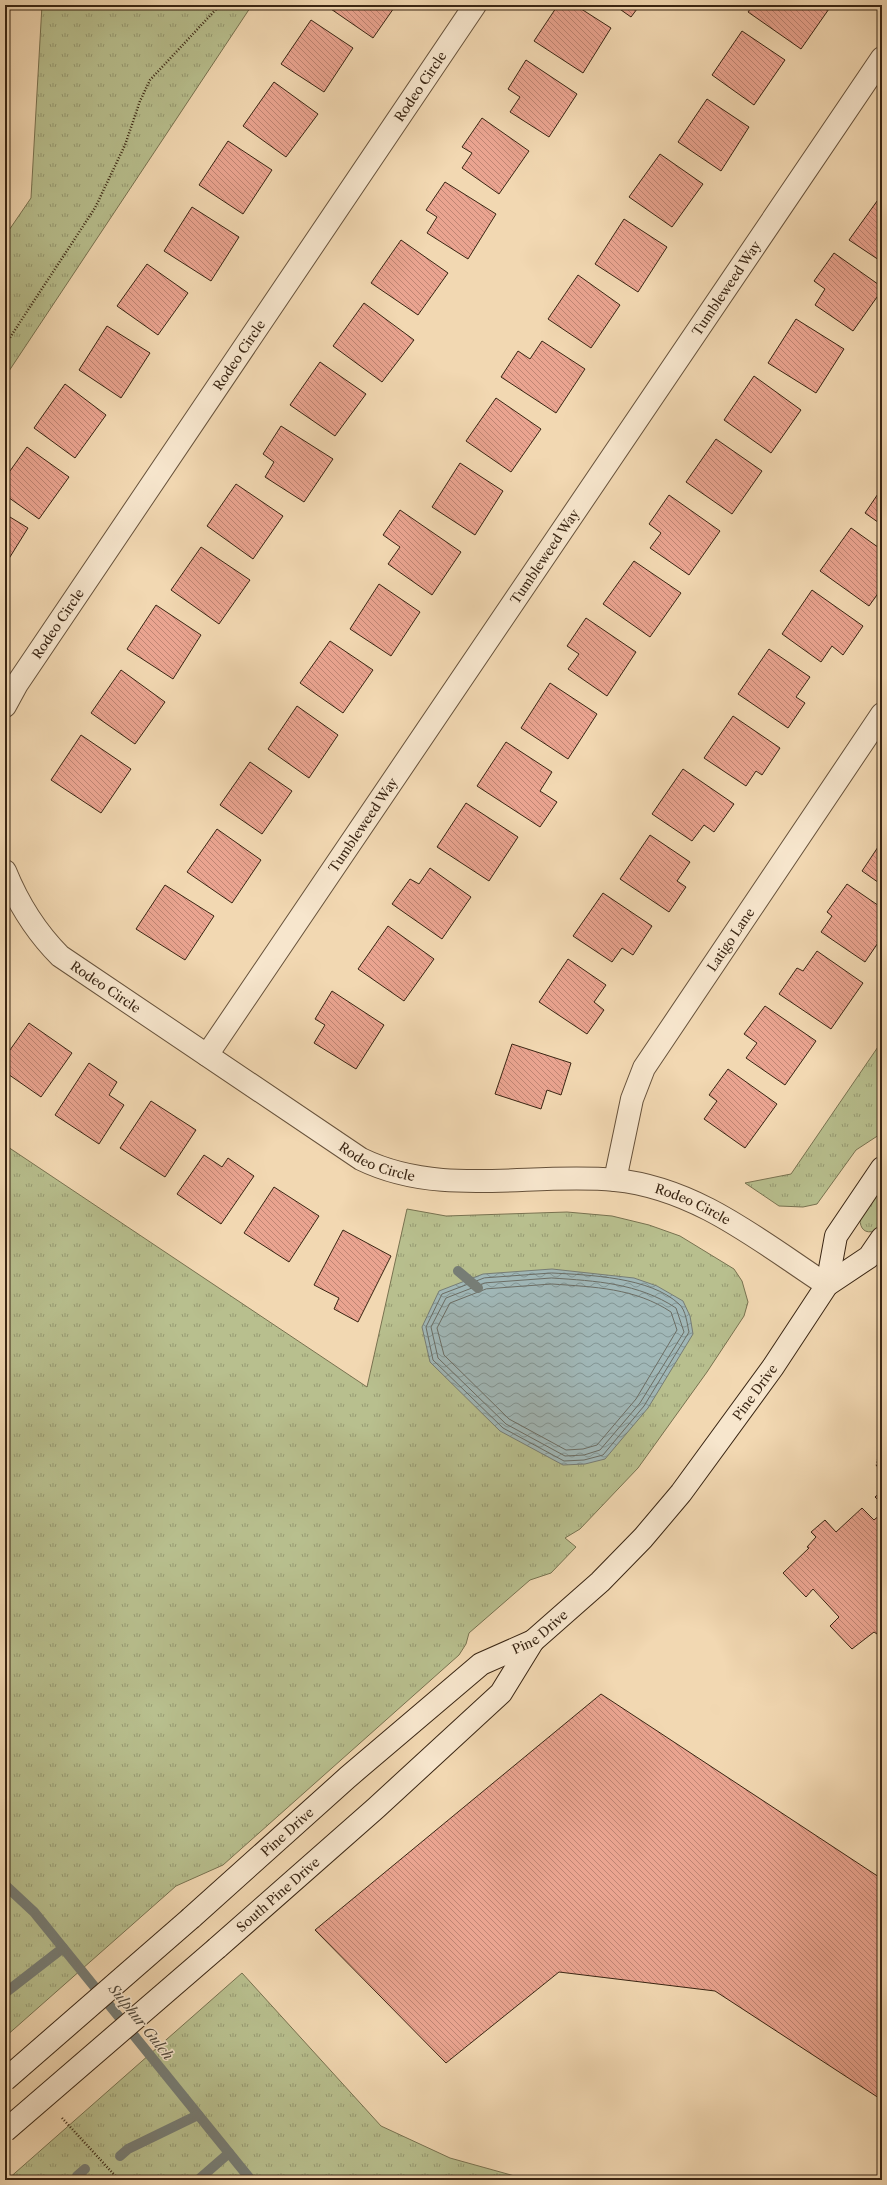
<svg xmlns="http://www.w3.org/2000/svg" width="887" height="2185" viewBox="0 0 887 2185" font-family="'Libre Caslon Text',serif">
<style>
.grass{fill:url(#grass-tufts);stroke:#787250}
.water{fill:url(#water-waves);stroke:#777d75}
.lines{fill:none;stroke-linecap:round;stroke-linejoin:round}
.shore{stroke:#6c6e65;stroke-width:1}
.stream{stroke:#777d75;stroke-width:10}
.building{fill:url(#building-back-hatch);stroke:#392513}
.minor-casing{stroke:#67523b;stroke-width:24}
.secondary-casing{stroke:#392513;stroke-width:24}
.path{stroke:#392513;stroke-width:2.5;stroke-dasharray:1 2;stroke-linecap:butt}
.minor{stroke:#f7e6cd;stroke-width:22}
.secondary{stroke:#f7e6cd;stroke-width:22}
.secondary-bridge-casing{stroke:#392513;stroke-width:24;stroke-linecap:butt}
.secondary-bridge{stroke:#f7e6cd;stroke-width:22}
.labels{text-anchor:middle;dominant-baseline:central;stroke-width:3;stroke-linejoin:round;paint-order:stroke}
.street-label{font-size:13px;fill:#392513;stroke:#f7e6cd}
.water-label{font-size:14px;font-style:italic;fill:#534a3c;stroke:#f7e6cd}
</style>
<defs>
<pattern id="grass-tufts" width="24" height="20" patternUnits="userSpaceOnUse"><rect width="24" height="20" fill="#b8bf8e"/><path d="M3 7l-1-3M5 7V3M7 7l1-3M15 17l-1-3M17 17v-4M19 17l1-3" fill="none" stroke="#979b73"/></pattern>
<pattern id="water-waves" width="16" height="10" patternUnits="userSpaceOnUse"><rect width="16" height="10" fill="#a0b7b7"/><path d="M0 5q4-4 8 0t8 0" fill="none" stroke="#839594"/></pattern>
<pattern id="building-back-hatch" width="6" height="6" patternUnits="userSpaceOnUse"><rect width="6" height="6" fill="#eaa490"/><path d="M-1 5l2 2M0 0l6 6M5-1l2 2" fill="none" stroke="#bf8574"/></pattern>
</defs>
<rect width="100%" height="100%" fill="#f2d8b2"/>
<filter id="stains"><feTurbulence type="fractalNoise" baseFrequency=".005" numOctaves="4"/><feColorMatrix values="0 0 0 0 .2 0 0 0 0 .09 0 0 0 0 .02 0 0 0 .5 -.17"/></filter>
<radialGradient id="worn" r=".72"><stop offset=".6" stop-color="#630" stop-opacity="0"/><stop offset="1" stop-color="#630" stop-opacity=".3"/></radialGradient>
<g class="grass">
<polygon points="42,5 252,5 5,377 5,236 31,198"/>
<polygon points="882,1041 882,1133 856,1150 817,1204 803,1207 779,1206 745,1183 791,1174"/>
<polygon points="5,1145 367,1387 407,1209 446,1216 567,1212 612,1216 649,1225 680,1236 734,1269 742,1281 748,1302 744,1316 707,1372 638,1468 580,1529 565,1538 576,1547 551,1573 530,1580 469,1633 466,1644 459,1655 223,1865 176,1886 5,2037"/>
<path d="M 882,1186 L 882,1221 L 875,1231 C 865,1234 860,1229 860,1219 Z"/>
<polygon points="242,1973 381,2126 450,2158 529,2180 7,2180"/>
</g>
<polygon class="water" points="552,1269 634,1278 657,1286 683,1301 690,1316 693,1334 648,1408 605,1459 585,1464 563,1465 500,1431 430,1362 422,1327 439,1291 483,1274"/>
<g class="lines">
<g class="shore">
<path d="M 552,1273 C 589,1275 650,1277 679,1304 C 686,1310 687,1324 689,1332 L 644,1406 L 603,1455 L 584,1460 L 564,1461 L 503,1428 L 433,1360 L 426,1327 L 442,1294 L 484,1278 Z"/>
<path d="M 552,1278 C 596,1281 638,1283 676,1308 L 684,1332 L 640,1403 L 600,1450 L 584,1455 L 565,1456 L 506,1424 L 438,1358 L 431,1327 L 446,1298 L 485,1283 Z"/>
<path d="M 552,1284 C 594,1287 635,1288 671,1312 L 677,1330 L 636,1399 L 597,1445 L 583,1449 L 566,1450 L 509,1419 L 444,1355 L 437,1328 L 450,1303 L 486,1289 Z"/>
</g>
<g class="stream">
<polyline points="458,1271 478,1288"/>
<polyline points="5,1885 34,1912 251,2180"/>
<polyline points="5,1993 63,1948"/>
<polyline points="120,2156 128,2149 198,2115"/>
<polyline points="77,2176 85,2169"/>
<polyline points="198,2180 229,2153"/>
</g>
</g>
<g class="building">
<polygon points="329,5 396,5 373,38 328,7"/>
<polygon points="558,5 575,5 611,28 583,73 534,41"/>
<polygon points="614,5 640,5 631,17"/>
<polygon points="753,5 771,6 831,6 801,49 748,12"/>
<polygon points="311,20 353,48 324,92 281,64"/>
<polygon points="742,31 785,60 754,105 712,75"/>
<polygon points="526,60 577,94 549,137 510,112 520,97 508,89"/>
<polygon points="274,82 318,114 286,157 243,126"/>
<polygon points="707,99 749,127 721,171 678,142"/>
<polygon points="482,118 529,151 499,194 462,168 472,153 462,147"/>
<polygon points="228,141 272,170 243,214 199,185"/>
<polygon points="660,154 703,184 672,227 629,197"/>
<polygon points="445,182 496,214 468,259 427,233 437,217 426,210"/>
<polygon points="880,197 882,198 882,262 849,240"/>
<polygon points="192,207 239,237 211,281 164,251"/>
<polygon points="624,219 667,247 638,292 595,264"/>
<polygon points="401,240 448,273 418,315 371,283"/>
<polygon points="834,253 882,287 882,290 853,331 815,305 825,289 814,281"/>
<polygon points="147,264 188,293 158,335 117,306"/>
<polygon points="578,275 620,305 591,348 548,319"/>
<polygon points="364,303 414,340 382,382 333,346"/>
<polygon points="796,319 844,349 816,393 768,363"/>
<polygon points="107,326 150,353 121,398 79,370"/>
<polygon points="542,341 585,369 556,413 501,377 518,351 530,359"/>
<polygon points="320,362 366,394 335,436 290,405"/>
<polygon points="754,376 801,410 771,453 724,420"/>
<polygon points="65,384 106,415 75,458 34,428"/>
<polygon points="496,398 541,429 511,472 466,441"/>
<polygon points="281,426 333,459 304,502 265,477 274,462 263,454"/>
<polygon points="716,439 762,471 732,514 686,482"/>
<polygon points="27,447 69,477 39,519 5,495 5,478"/>
<polygon points="460,463 503,491 475,535 432,507"/>
<polygon points="236,484 283,516 253,559 207,526"/>
<polygon points="882,488 882,525 865,513"/>
<polygon points="669,495 720,531 689,575 650,548 661,533 649,524"/>
<polygon points="400,510 461,552 432,595 388,564 400,547 383,535"/>
<polygon points="5,514 28,528 5,565"/>
<polygon points="851,528 882,550 882,567 877,574 882,578 882,588 869,606 820,571"/>
<polygon points="201,547 250,580 219,624 171,590"/>
<polygon points="634,561 681,593 650,637 603,604"/>
<polygon points="379,584 420,612 391,656 350,629"/>
<polygon points="812,590 863,626 843,655 832,646 821,662 782,634"/>
<polygon points="156,605 201,635 173,679 127,649"/>
<polygon points="586,618 636,652 607,696 568,669 579,654 567,646"/>
<polygon points="330,641 373,670 343,713 300,683"/>
<polygon points="769,649 810,677 796,697 805,703 788,728 738,694"/>
<polygon points="121,670 165,702 135,744 91,713"/>
<polygon points="550,683 597,714 568,759 521,728"/>
<polygon points="297,706 338,735 309,778 268,749"/>
<polygon points="733,716 780,748 762,775 756,771 746,786 704,758"/>
<polygon points="81,735 131,769 101,813 51,780"/>
<polygon points="506,742 552,772 540,791 557,802 540,827 477,786"/>
<polygon points="250,762 292,791 262,834 220,805"/>
<polygon points="683,769 734,804 714,832 704,825 692,841 652,814"/>
<polygon points="466,803 518,837 489,881 437,847"/>
<polygon points="217,829 261,860 232,903 187,872"/>
<polygon points="650,835 690,862 677,881 686,887 669,912 620,879"/>
<polygon points="880,844 882,846 882,885 862,871"/>
<polygon points="430,868 471,897 442,939 392,904 410,879 419,884"/>
<polygon points="847,884 882,908 882,937 865,962 821,932 832,916 827,912"/>
<polygon points="165,885 214,916 185,960 136,929"/>
<polygon points="603,893 652,926 633,955 622,948 612,962 573,936"/>
<polygon points="388,926 434,959 404,1001 358,969"/>
<polygon points="817,951 863,983 831,1029 779,994 797,968 803,971"/>
<polygon points="568,959 606,985 594,1002 604,1010 587,1034 539,1002"/>
<polygon points="332,991 384,1025 356,1069 314,1043 325,1025 315,1019"/>
<polygon points="765,1006 816,1041 785,1085 746,1058 757,1043 744,1034"/>
<polygon points="29,1023 72,1053 41,1097 5,1072 5,1057"/>
<polygon points="512,1044 571,1063 561,1095 547,1090 541,1109 495,1094"/>
<polygon points="89,1063 117,1082 109,1095 124,1105 99,1144 55,1115"/>
<polygon points="728,1069 777,1104 745,1148 704,1119 717,1101 709,1095"/>
<polygon points="151,1101 196,1130 165,1177 120,1148"/>
<polygon points="204,1155 222,1167 228,1158 254,1176 221,1224 177,1194"/>
<polygon points="274,1187 319,1216 289,1262 244,1233"/>
<polygon points="343,1230 391,1256 358,1322 334,1309 339,1298 314,1285"/>
<polygon points="882,1491 882,1504 875,1497"/>
<polygon points="862,1508 874,1520 882,1513 882,1630 877,1634 874,1632 852,1649 830,1626 839,1617 813,1589 806,1597 783,1573 809,1548 807,1547 816,1537 811,1532 825,1520 836,1532"/>
<polygon points="601,1694 882,1879 882,2100 715,1991 559,1972 446,2063 315,1930"/>
</g>
<g class="lines">
<defs>
<g id="minor">
<path id="s1" d="M 5,706 L 17,684 L 475,5"/>
<path id="s2" d="M 5,871 C 18,903 35,931 60,956 L 361,1159 C 441,1198 530,1172 615,1180 C 697,1188 761,1242 827,1285"/>
<path id="s3" d="M 207,1055 L 882,58"/>
<path id="s4" d="M 615,1180 L 632,1099 L 644,1068 L 882,714"/>
</g>
<g id="secondary">
<polyline points="827,1285 836,1236 882,1168"/>
<path id="s5" d="M 191,1918 L 348,1777 L 481,1664 L 533,1641 L 600,1582 L 643,1538 L 681,1493 L 773,1367 L 827,1285 L 869,1257 L 882,1238"/>
<path id="s6" d="M 217,1948 L 376,1808 L 501,1693 L 533,1641"/>
</g>
</defs>
<use href="#minor" class="minor-casing"/>
<use href="#secondary" class="secondary-casing"/>
<g class="path">
<polyline points="5,345 95,208 125,145 140,101 150,80 220,5"/>
<polyline points="882,1451 879,1455 877,1465 882,1470"/>
<polyline points="62,2118 119,2180"/>
</g>
<use href="#minor" class="minor"/>
<use href="#secondary" class="secondary"/>
<defs>
<g id="secondary-bridge">
<polyline points="5,2080 191,1918"/>
<polyline points="5,2131 217,1948"/>
</g>
</defs>
<use href="#secondary-bridge" class="secondary-bridge-casing"/>
<use href="#secondary-bridge" class="secondary-bridge"/>
</g>
<g class="labels">
<g class="street-label">
<text stroke="none"><textPath href="#s1" startOffset="746">Rodeo Circle</textPath></text>
<text stroke="none"><textPath href="#s3" startOffset="926">Tumbleweed Way</textPath></text>
<text stroke="none"><textPath href="#s1" startOffset="422">Rodeo Circle</textPath></text>
<text stroke="none"><textPath href="#s3" startOffset="602">Tumbleweed Way</textPath></text>
<text stroke="none"><textPath href="#s1" startOffset="98">Rodeo Circle</textPath></text>
<text stroke="none"><textPath href="#s3" startOffset="278">Tumbleweed Way</textPath></text>
<text stroke="none"><textPath href="#s4" startOffset="271">Latigo Lane</textPath></text>
<text stroke="none"><textPath href="#s2" startOffset="157">Rodeo Circle</textPath></text>
<text stroke="none"><textPath href="#s2" startOffset="481">Rodeo Circle</textPath></text>
<text stroke="none"><textPath href="#s2" startOffset="804">Rodeo Circle</textPath></text>
<text stroke="none"><textPath href="#s5" startOffset="777">Pine Drive</textPath></text>
<text stroke="none"><textPath href="#s5" startOffset="453">Pine Drive</textPath></text>
<text stroke="none"><textPath href="#s5" startOffset="129">Pine Drive</textPath></text>
<text stroke="none"><textPath href="#s6" startOffset="81">South Pine Drive</textPath></text>
</g>
<g class="water-label">
<text transform="translate(141 2022) rotate(51)">Sulphur Gulch</text>
</g>
</g>
<rect width="887" height="2185" fill="none" stroke="#f2d8b2" stroke-width="20"/>
<rect x="6" y="6" width="875" height="2173" fill="none" stroke="#392513" stroke-width="2"/>
<rect x="10" y="10" width="867" height="2165" fill="none" stroke="#392513"/>
<rect width="100%" height="100%" filter="url(#stains)"/>
<rect width="100%" height="100%" fill="url(#worn)"/>
</svg>
